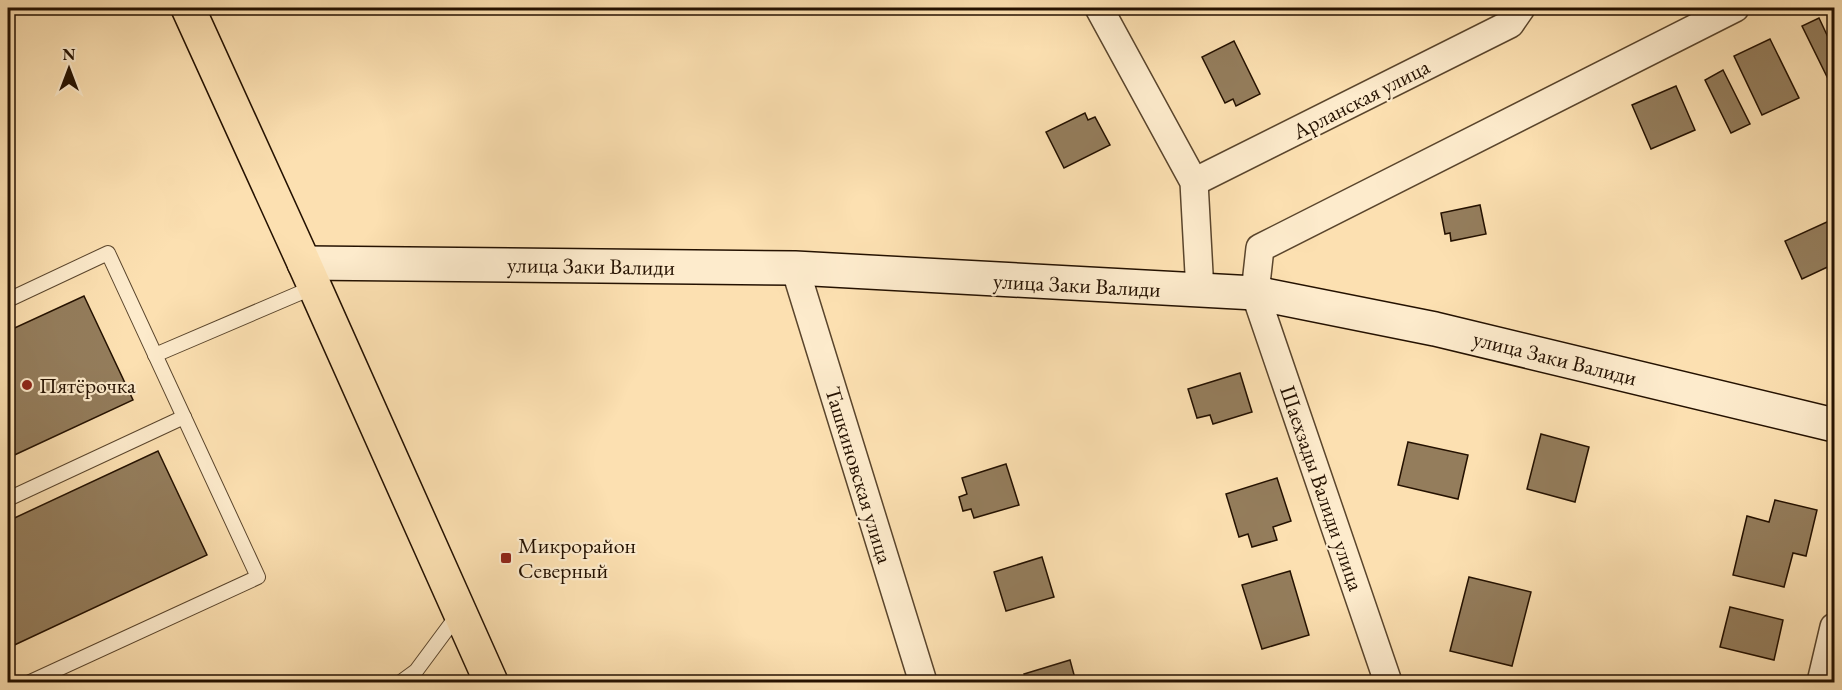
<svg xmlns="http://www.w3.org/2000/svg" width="1842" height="690" viewBox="0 0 1842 690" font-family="'EB Garamond',serif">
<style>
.building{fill:#947d5c;stroke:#241100;stroke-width:1.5}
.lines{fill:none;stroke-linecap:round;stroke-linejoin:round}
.lane-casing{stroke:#5a452c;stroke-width:16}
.street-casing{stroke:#5a452c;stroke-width:30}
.secondary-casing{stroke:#241100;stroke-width:36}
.primary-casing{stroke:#241100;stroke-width:36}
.lane{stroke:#fdebcc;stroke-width:14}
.street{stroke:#fdebcc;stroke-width:27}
.secondary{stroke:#fdebcc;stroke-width:33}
.primary{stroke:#fce0b1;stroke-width:33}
.poi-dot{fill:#8f2418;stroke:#fdebcc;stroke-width:2}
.labels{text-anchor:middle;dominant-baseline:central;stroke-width:4.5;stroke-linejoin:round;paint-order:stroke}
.street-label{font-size:22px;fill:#241100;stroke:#fdebcc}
.poi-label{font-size:22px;fill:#241100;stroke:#fdebcc;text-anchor:start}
</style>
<rect width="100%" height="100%" fill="#fce0b1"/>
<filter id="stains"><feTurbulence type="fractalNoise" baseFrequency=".00333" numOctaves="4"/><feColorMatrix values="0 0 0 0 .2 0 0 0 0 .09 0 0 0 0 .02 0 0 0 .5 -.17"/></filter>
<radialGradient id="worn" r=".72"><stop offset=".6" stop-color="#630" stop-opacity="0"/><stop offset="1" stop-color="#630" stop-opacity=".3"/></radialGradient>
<g class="building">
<polygon points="1819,18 1834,50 1834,91 1802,26"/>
<polygon points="1770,39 1799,98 1762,115 1734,56"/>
<polygon points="1234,41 1260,94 1236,106 1233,99 1225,103 1202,57"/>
<polygon points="1723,70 1750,124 1731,133 1705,80"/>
<polygon points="1676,86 1695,130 1651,149 1632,105"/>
<polygon points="1085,113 1088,120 1095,117 1110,145 1064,168 1046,132"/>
<polygon points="1480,205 1486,234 1451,241 1450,233 1445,234 1441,213"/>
<polygon points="1829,221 1834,233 1834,264 1802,279 1785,241"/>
<polygon points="84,296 133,400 8,458 8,331"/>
<polygon points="1240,373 1252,412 1213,424 1210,415 1197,418 1188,389"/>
<polygon points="1541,434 1589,447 1575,502 1527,489"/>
<polygon points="1408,442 1468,455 1458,499 1398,485"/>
<polygon points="158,451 207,555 8,648 8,521"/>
<polygon points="1006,464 1019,505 974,518 971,509 963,511 959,497 967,494 962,478"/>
<polygon points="1277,478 1291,521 1273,527 1277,540 1252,547 1248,534 1239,537 1226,494"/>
<polygon points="1775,500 1817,510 1806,556 1793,553 1784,587 1733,575 1747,516 1769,522"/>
<polygon points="1042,557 1054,597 1006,611 994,572"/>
<polygon points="1290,571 1309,635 1262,649 1242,585"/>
<polygon points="1469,577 1531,592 1512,666 1450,651"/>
<polygon points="1730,607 1783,620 1774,660 1720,647"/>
<polygon points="1070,660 1076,682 1027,682 1024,674"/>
</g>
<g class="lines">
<defs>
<g id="lane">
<polyline points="8,300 108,253 258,577 30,682"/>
<polyline points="155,355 314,287"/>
<polyline points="8,499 184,417"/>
<polyline points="401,682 416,671 459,613"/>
</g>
<g id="street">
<polyline points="1099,8 1194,182 1200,292"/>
<polyline points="1194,182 1510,24 1521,8"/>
<polyline points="795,268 923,682"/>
<polyline points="1388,682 1255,293 1260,248 1735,8"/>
<polyline points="1821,682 1834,627"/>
</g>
<polyline id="secondary" points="304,263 795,268 1255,293 1435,329 1834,425"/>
<polyline id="primary" points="188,8 304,263 491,682"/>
</defs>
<use href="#lane" class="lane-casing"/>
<use href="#street" class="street-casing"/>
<use href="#secondary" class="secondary-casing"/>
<use href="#primary" class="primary-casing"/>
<use href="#lane" class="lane"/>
<use href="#street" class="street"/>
<use href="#secondary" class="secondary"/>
<use href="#primary" class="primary"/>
</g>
<g class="poi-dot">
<circle cx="27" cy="385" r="6"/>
<rect x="500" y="552" width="12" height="12" rx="3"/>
</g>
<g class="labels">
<g class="street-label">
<text transform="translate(1361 99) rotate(-27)">Арланская улица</text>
<text transform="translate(591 266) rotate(1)">улица Заки Валиди</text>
<text transform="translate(1077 285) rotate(3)">улица Заки Валиди</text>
<text transform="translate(1555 358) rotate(14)">улица Заки Валиди</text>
<text transform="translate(859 475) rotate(73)">Ташкиновская улица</text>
<text transform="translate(1322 488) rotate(71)">Шаехзады Валиди улица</text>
</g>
<g class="poi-label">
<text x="39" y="385">Пятёрочка</text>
<text x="518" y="545">Микрорайон<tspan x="518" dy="25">Северный</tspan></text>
</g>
</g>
<rect width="1842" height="690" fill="none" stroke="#fce0b1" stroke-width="30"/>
<rect x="9" y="9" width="1824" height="672" fill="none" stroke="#241100" stroke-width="3"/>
<rect x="15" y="15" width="1812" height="660" fill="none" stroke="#241100" stroke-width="1.5"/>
<g transform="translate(69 69)" stroke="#fdebcc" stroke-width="4.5" paint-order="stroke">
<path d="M0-4.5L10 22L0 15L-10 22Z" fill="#241100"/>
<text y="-9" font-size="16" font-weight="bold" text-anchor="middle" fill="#241100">N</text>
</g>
<rect width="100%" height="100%" filter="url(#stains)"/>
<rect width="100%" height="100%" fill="url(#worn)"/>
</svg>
